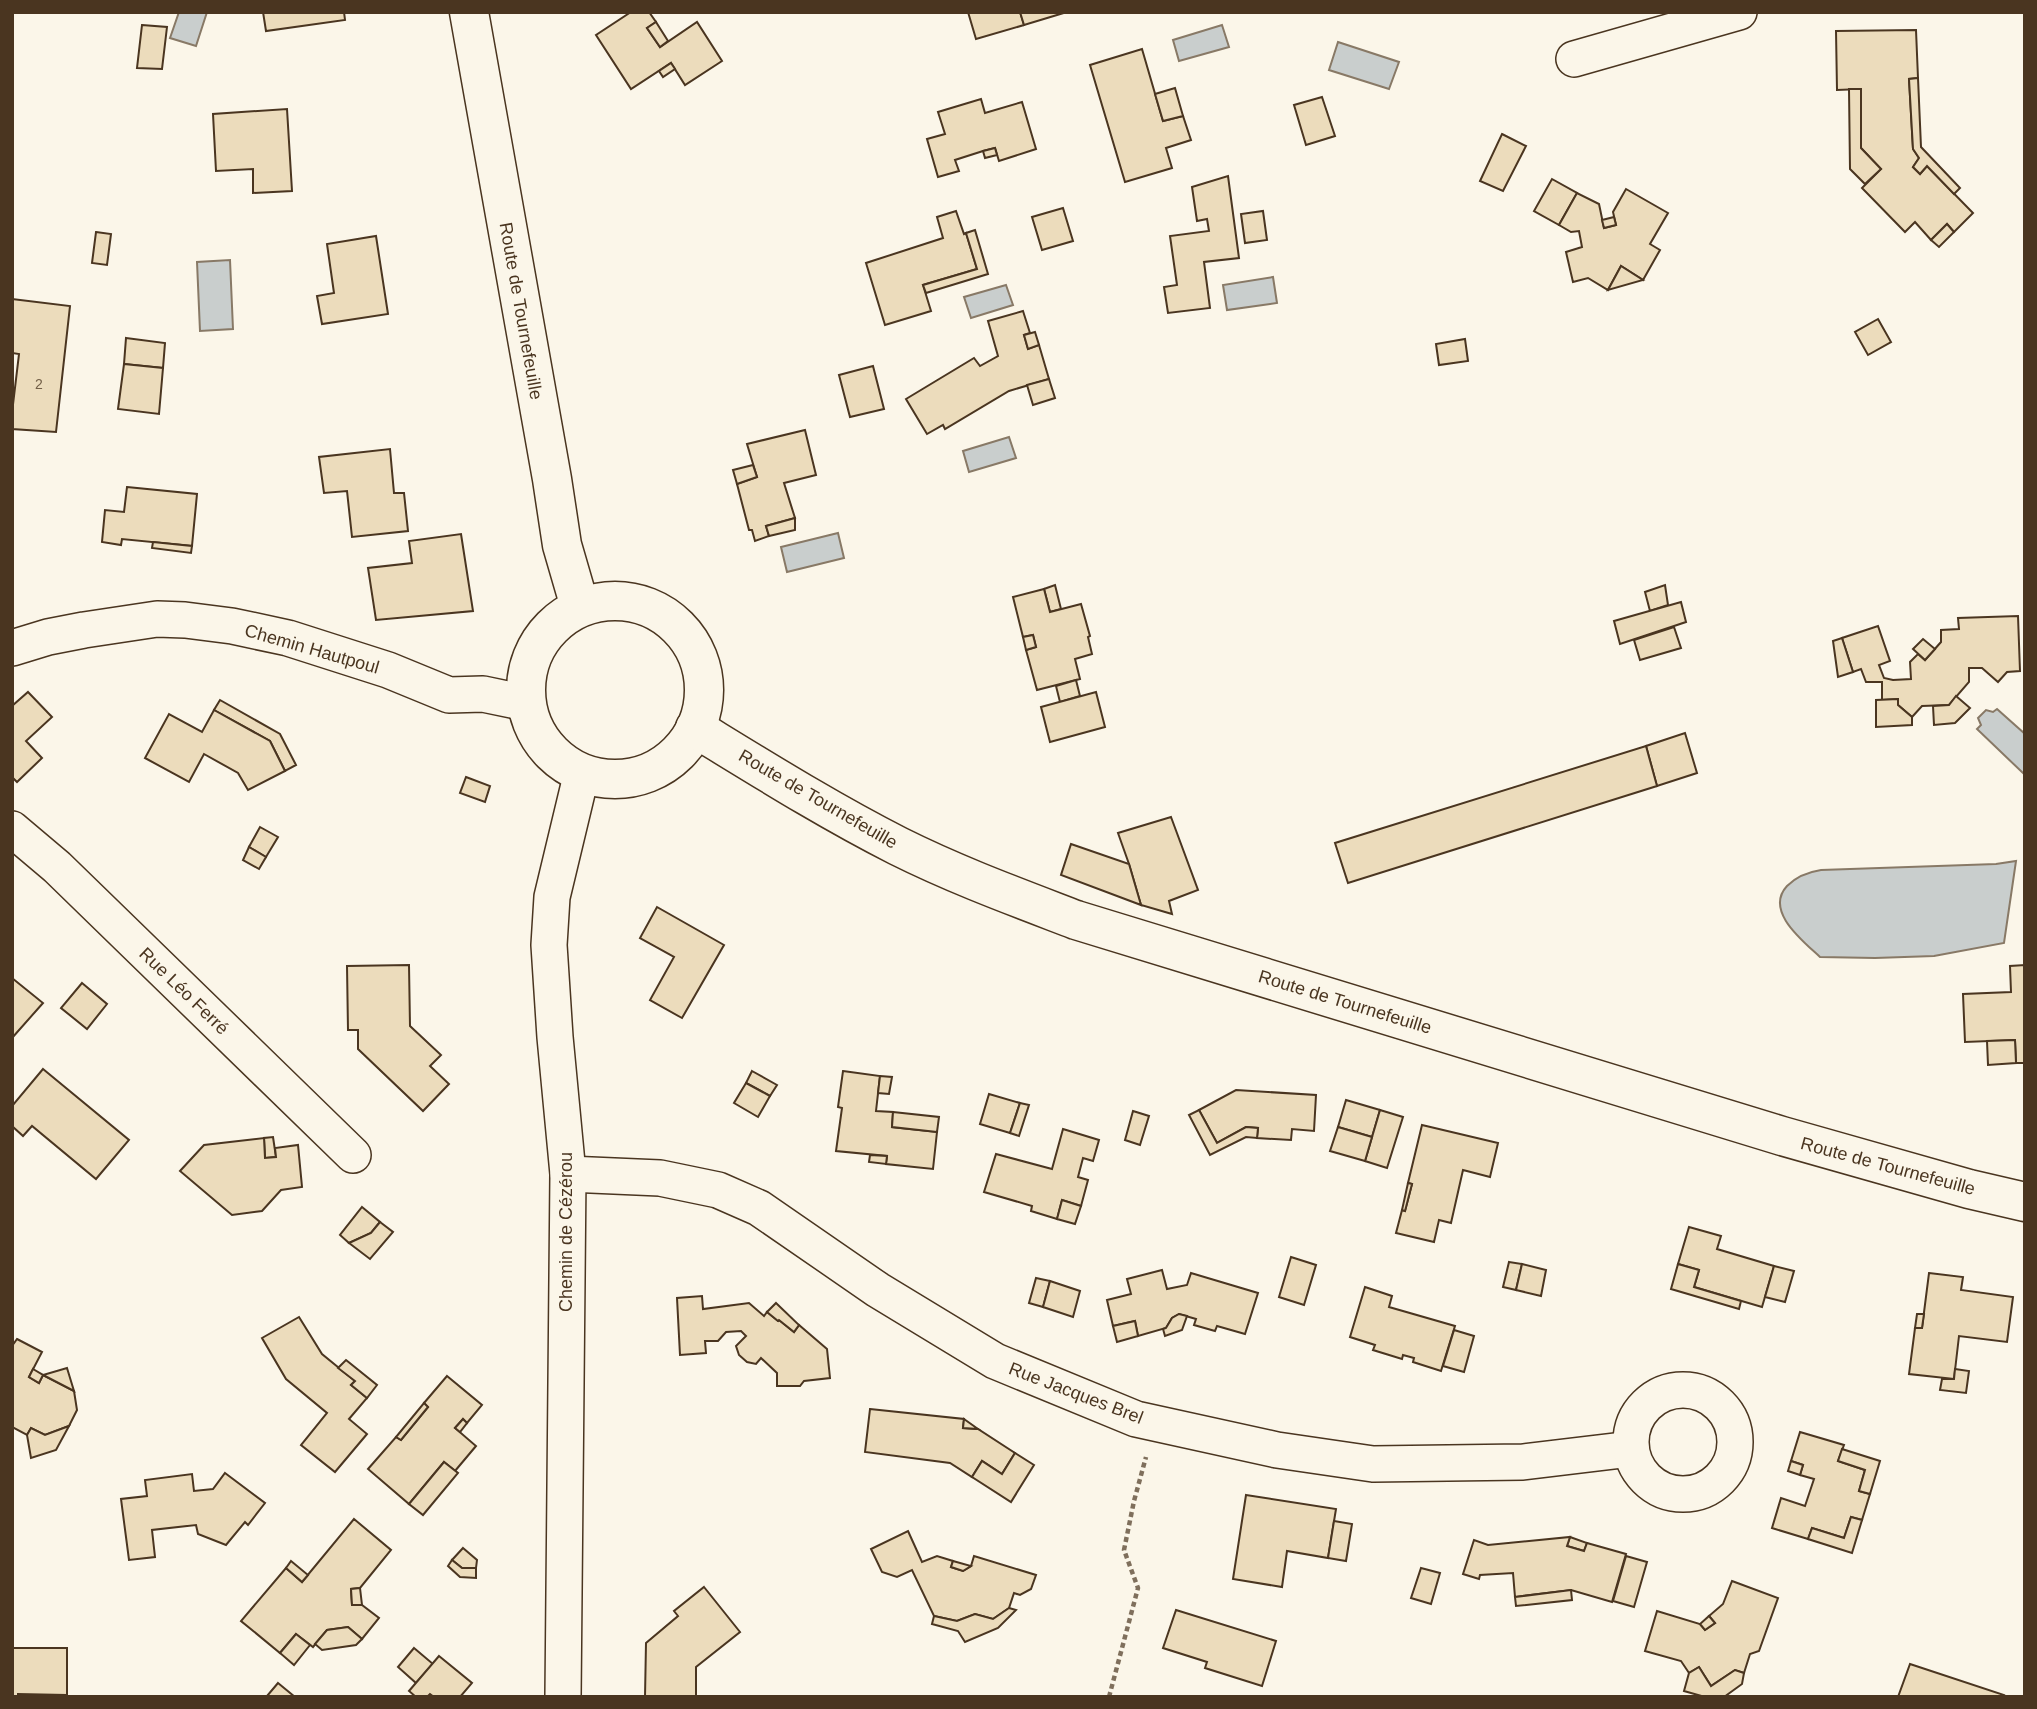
<svg xmlns="http://www.w3.org/2000/svg" width="2037" height="1709" viewBox="0 0 2037 1709" font-family="Helvetica,sans-serif">
<style>
.water{fill:#c9cecd;stroke:#887966;stroke-width:2}
.building{fill:#ecdcbc;stroke:#4a3520;stroke-width:2}
.lines{fill:none;stroke-linecap:round;stroke-linejoin:round}
.street-casing{stroke:#4a3520;stroke-width:38}
.secondary-casing{stroke:#4a3520;stroke-width:41}
.path{stroke:#7f6f5c;stroke-width:4.5;stroke-dasharray:5 3.5;stroke-linecap:butt}
.street{stroke:#fbf6e9;stroke-width:35}
.secondary{stroke:#fbf6e9;stroke-width:38}
.labels{text-anchor:middle;dominant-baseline:central;stroke-width:5;stroke-linejoin:round;paint-order:stroke}
.number-label{font-size:14px;fill:#725f47}
.street-label{font-size:18px;fill:#4a3520;stroke:#fbf6e9}
</style>
<rect width="100%" height="100%" fill="#fbf6e9"/>
<g class="water">
<polygon points="179,12 207,12 196,46 170,38"/>
<polygon points="1222,25 1229,47 1179,61 1173,40"/>
<polygon points="1338,42 1399,62 1389,89 1329,70"/>
<polygon points="230,260 233,329 200,331 197,262"/>
<polygon points="1273,277 1277,303 1227,310 1223,285"/>
<polygon points="1006,285 1013,305 971,318 964,297"/>
<polygon points="1009,437 1016,458 969,472 963,451"/>
<polygon points="838,533 844,558 787,572 781,547"/>
<polygon points="1997,709 2025,734 2024,774 1977,729 1981,725 1978,718 1986,710 1993,712"/>
<path d="M 2016,861 L 2004,943 L 1934,956 L 1875,958 L 1820,957 C 1803,941 1764,911 1787,886 C 1797,876 1808,872 1821,870 L 1996,864 Z"/>
</g>
<g class="building">
<polygon points="263,12 344,12 345,20 266,31"/>
<polygon points="631,12 649,12 656,22 647,28 660,47 697,22 722,61 685,85 671,63 631,89 596,35"/>
<polygon points="968,12 1020,12 1024,25 976,39"/>
<polygon points="1020,12 1067,12 1024,25"/>
<polygon points="656,22 668,41 660,47 647,28"/>
<polygon points="142,25 167,27 162,69 137,68"/>
<polygon points="1916,30 1918,78 1909,79 1913,149 1919,158 1913,167 1920,174 1927,166 1973,213 1954,232 1947,224 1931,240 1915,222 1905,232 1862,188 1881,169 1861,148 1861,89 1837,90 1836,31"/>
<polygon points="1142,49 1163,121 1183,116 1191,140 1166,148 1172,168 1125,182 1090,65"/>
<polygon points="671,63 675,69 663,77 659,71"/>
<polygon points="1918,78 1921,147 1960,188 1954,194 1927,166 1920,174 1913,167 1919,158 1913,149 1909,79"/>
<polygon points="1175,88 1183,116 1163,121 1155,94"/>
<polygon points="1849,89 1861,89 1861,148 1881,169 1865,184 1850,169"/>
<polygon points="1322,97 1335,136 1306,145 1294,105"/>
<polygon points="981,99 985,113 1022,102 1036,149 999,161 995,148 983,151 955,160 959,171 938,177 927,139 945,134 938,112"/>
<polygon points="287,109 292,191 253,193 253,169 216,171 213,114"/>
<polygon points="1502,134 1526,146 1503,191 1480,181"/>
<polygon points="995,148 997,155 985,158 983,151"/>
<polygon points="1228,176 1239,258 1204,262 1210,308 1168,313 1164,287 1177,285 1170,236 1209,231 1207,219 1197,221 1192,187"/>
<polygon points="1552,179 1577,193 1559,225 1534,211"/>
<polygon points="1626,189 1668,213 1650,244 1660,250 1643,280 1621,266 1608,290 1588,278 1573,282 1566,252 1582,247 1579,231 1571,232 1559,225 1577,193 1599,204 1604,228 1616,225 1613,212"/>
<polygon points="1063,208 1073,241 1042,250 1032,217"/>
<polygon points="956,211 964,234 966,233 977,269 923,285 931,311 885,325 866,263 943,238 937,217"/>
<polygon points="1263,211 1267,240 1245,243 1241,214"/>
<polygon points="1614,217 1616,225 1604,228 1602,220"/>
<polygon points="1947,224 1954,232 1939,247 1931,240"/>
<polygon points="975,230 988,274 926,293 923,285 977,269 966,233"/>
<polygon points="96,232 111,234 107,265 92,263"/>
<polygon points="376,236 388,314 322,324 317,296 334,293 327,244"/>
<polygon points="1621,266 1643,280 1608,290"/>
<polygon points="12,299 70,306 56,432 12,429 12,413 19,354 12,353"/>
<polygon points="1023,311 1030,333 1024,335 1028,349 1039,345 1049,379 1009,391 945,429 943,425 927,434 906,399 974,358 980,366 998,356 988,321"/>
<polygon points="1878,319 1891,342 1868,355 1855,332"/>
<polygon points="1035,332 1039,345 1028,349 1024,335"/>
<polygon points="126,338 165,343 163,368 124,364"/>
<polygon points="1465,339 1468,361 1439,365 1436,344"/>
<polygon points="124,364 163,368 159,414 118,409"/>
<polygon points="873,366 884,409 850,417 839,375"/>
<polygon points="1049,379 1055,398 1033,405 1027,385"/>
<polygon points="805,430 816,475 784,483 795,518 766,526 769,536 755,541 752,530 749,530 737,484 757,477 747,444"/>
<polygon points="390,449 394,493 404,493 408,531 352,537 347,491 324,493 319,457"/>
<polygon points="753,465 757,477 737,484 733,470"/>
<polygon points="127,487 197,494 192,546 122,539 121,545 102,542 105,510 124,512"/>
<polygon points="795,518 795,530 769,536 766,526"/>
<polygon points="461,534 473,611 376,620 368,568 412,563 409,541"/>
<polygon points="153,542 192,546 191,553 152,548"/>
<polygon points="1055,585 1061,609 1050,612 1044,589"/>
<polygon points="1665,585 1668,605 1650,611 1645,592"/>
<polygon points="1044,589 1050,612 1081,604 1090,636 1088,637 1092,654 1075,659 1080,679 1037,690 1026,650 1036,647 1033,635 1023,637 1013,597"/>
<polygon points="1681,602 1686,622 1620,644 1614,621"/>
<polygon points="2018,616 2020,671 2007,672 1998,682 1982,668 1969,668 1969,682 1949,705 1922,706 1912,717 1898,705 1898,699 1882,700 1882,682 1866,682 1861,669 1853,672 1842,638 1878,626 1890,661 1879,665 1884,678 1893,680 1911,679 1910,662 1918,654 1925,660 1941,642 1941,630 1959,629 1958,618"/>
<polygon points="1674,627 1681,648 1640,660 1634,640"/>
<polygon points="1033,635 1036,647 1026,650 1023,637"/>
<polygon points="1842,638 1853,672 1838,677 1833,641"/>
<polygon points="1923,639 1935,649 1925,660 1913,649"/>
<polygon points="1076,680 1080,696 1060,702 1056,686"/>
<polygon points="28,692 52,717 26,741 42,758 17,782 12,777 12,706"/>
<polygon points="1096,692 1105,727 1050,742 1041,707"/>
<polygon points="1956,696 1970,708 1955,723 1934,725 1933,706 1949,705"/>
<polygon points="1898,699 1898,705 1912,717 1912,725 1876,727 1876,700"/>
<polygon points="220,700 280,734 296,765 285,771 270,741 214,710"/>
<polygon points="214,710 270,741 285,771 248,790 238,773 204,754 189,782 145,758 169,714 202,732"/>
<polygon points="1685,733 1697,773 1657,786 1646,746"/>
<polygon points="1646,746 1657,786 1348,883 1335,843"/>
<polygon points="466,777 490,786 485,802 460,793"/>
<polygon points="1171,817 1198,890 1169,901 1172,914 1141,905 1129,864 1118,833"/>
<polygon points="260,827 278,837 266,857 249,847"/>
<polygon points="1071,844 1129,864 1141,905 1061,875"/>
<polygon points="249,847 266,857 259,869 243,860"/>
<polygon points="657,907 724,945 682,1018 650,1000 674,957 640,938"/>
<polygon points="409,965 410,1026 441,1055 430,1066 449,1084 423,1111 358,1049 358,1030 348,1030 347,966"/>
<polygon points="2025,965 2025,1063 2016,1063 2015,1040 1965,1042 1963,994 2011,992 2010,966"/>
<polygon points="12,978 43,1003 12,1038"/>
<polygon points="82,983 107,1004 87,1029 61,1008"/>
<polygon points="2015,1040 2016,1063 1988,1065 1987,1041"/>
<polygon points="43,1069 129,1140 96,1179 32,1126 23,1136 12,1126 12,1106"/>
<polygon points="752,1071 777,1085 770,1096 746,1083"/>
<polygon points="843,1071 880,1076 876,1111 893,1112 892,1127 937,1132 933,1169 886,1164 887,1156 836,1151 842,1108 838,1107"/>
<polygon points="880,1076 892,1077 889,1094 878,1093"/>
<polygon points="746,1083 770,1096 758,1117 734,1103"/>
<polygon points="1236,1090 1316,1095 1314,1131 1292,1129 1291,1140 1257,1138 1258,1128 1246,1127 1217,1143 1199,1110"/>
<polygon points="989,1094 1020,1103 1010,1133 980,1124"/>
<polygon points="1346,1100 1380,1110 1372,1137 1338,1127"/>
<polygon points="1020,1103 1029,1105 1019,1136 1010,1133"/>
<polygon points="1199,1110 1217,1143 1246,1127 1258,1128 1257,1138 1246,1137 1210,1155 1189,1115"/>
<polygon points="1380,1110 1403,1117 1387,1168 1365,1161"/>
<polygon points="1133,1111 1149,1116 1140,1145 1125,1140"/>
<polygon points="893,1112 939,1117 937,1132 892,1127"/>
<polygon points="1422,1125 1498,1143 1490,1177 1463,1170 1451,1223 1439,1220 1434,1242 1396,1233 1402,1210 1405,1211 1412,1184 1408,1183"/>
<polygon points="1338,1127 1372,1137 1365,1161 1330,1151"/>
<polygon points="1063,1129 1099,1140 1093,1161 1083,1158 1078,1177 1088,1180 1081,1206 1062,1200 1057,1219 1031,1211 1032,1206 984,1192 996,1154 1052,1169"/>
<polygon points="273,1137 276,1157 265,1158 264,1138"/>
<polygon points="264,1138 265,1158 276,1157 275,1148 298,1145 302,1187 281,1190 262,1211 232,1215 180,1171 204,1145"/>
<polygon points="870,1155 887,1156 886,1164 869,1162"/>
<polygon points="1408,1183 1412,1184 1405,1211 1402,1210"/>
<polygon points="1062,1200 1081,1206 1075,1224 1057,1219"/>
<polygon points="362,1207 380,1222 371,1233 349,1243 340,1235"/>
<polygon points="380,1222 393,1232 370,1259 349,1243 371,1233"/>
<polygon points="1689,1227 1721,1236 1717,1249 1774,1266 1762,1307 1694,1287 1699,1270 1678,1264"/>
<polygon points="1291,1257 1316,1265 1304,1305 1279,1297"/>
<polygon points="1509,1262 1522,1264 1516,1290 1503,1287"/>
<polygon points="1522,1264 1546,1270 1541,1296 1516,1290"/>
<polygon points="1678,1264 1699,1270 1694,1287 1741,1301 1739,1309 1671,1289"/>
<polygon points="1774,1266 1794,1271 1785,1302 1765,1297"/>
<polygon points="1162,1270 1167,1289 1187,1285 1191,1273 1258,1293 1245,1334 1217,1326 1215,1331 1194,1325 1196,1319 1179,1314 1172,1318 1166,1328 1138,1336 1135,1321 1113,1326 1107,1300 1131,1294 1127,1279"/>
<polygon points="1929,1273 1963,1277 1961,1290 2013,1297 2007,1342 1959,1336 1954,1379 1909,1374 1915,1328 1922,1328"/>
<polygon points="1036,1278 1050,1281 1043,1307 1029,1303"/>
<polygon points="1050,1281 1080,1291 1073,1317 1043,1307"/>
<polygon points="1365,1287 1392,1296 1389,1307 1455,1326 1441,1371 1413,1362 1414,1358 1403,1355 1402,1359 1373,1350 1375,1345 1350,1337"/>
<polygon points="702,1296 703,1309 749,1303 764,1316 767,1312 778,1321 779,1320 794,1332 799,1325 827,1349 830,1378 804,1381 800,1386 777,1386 777,1373 761,1358 756,1364 747,1362 739,1355 736,1346 746,1336 741,1331 726,1332 718,1341 705,1341 706,1353 680,1355 677,1298"/>
<polygon points="776,1303 799,1325 794,1332 779,1320 778,1321 767,1312"/>
<polygon points="1179,1314 1187,1316 1182,1330 1165,1336 1163,1329 1166,1328 1172,1318"/>
<polygon points="1917,1314 1924,1314 1922,1328 1915,1328"/>
<polygon points="299,1317 322,1354 355,1381 351,1385 367,1398 349,1419 367,1434 335,1472 301,1445 327,1413 286,1379 262,1338"/>
<polygon points="1135,1321 1138,1336 1117,1342 1113,1326"/>
<polygon points="1454,1330 1474,1336 1464,1372 1443,1366"/>
<polygon points="17,1339 42,1352 29,1377 39,1383 43,1375 74,1391 77,1410 69,1426 45,1435 31,1428 27,1435 12,1427 12,1346"/>
<polygon points="346,1360 377,1385 367,1398 351,1385 355,1381 338,1368"/>
<polygon points="67,1368 74,1391 43,1375"/>
<polygon points="33,1369 43,1375 39,1383 29,1377"/>
<polygon points="1955,1369 1969,1371 1966,1393 1940,1390 1942,1379 1954,1379"/>
<polygon points="447,1376 482,1405 467,1423 463,1419 455,1428 476,1446 455,1471 444,1462 409,1504 368,1469 396,1437 401,1440 428,1407 424,1403"/>
<polygon points="424,1403 428,1407 401,1440 396,1437"/>
<polygon points="870,1409 964,1419 963,1428 978,1429 1015,1453 1002,1474 982,1461 972,1477 950,1463 865,1452"/>
<polygon points="463,1419 467,1423 460,1432 455,1428"/>
<polygon points="964,1419 978,1429 963,1428"/>
<polygon points="69,1426 56,1450 31,1458 27,1435 31,1428 45,1435"/>
<polygon points="1800,1432 1844,1445 1838,1461 1865,1470 1859,1491 1870,1494 1862,1520 1851,1517 1844,1538 1812,1528 1808,1539 1772,1528 1781,1498 1805,1506 1814,1479 1800,1475 1803,1465 1791,1461"/>
<polygon points="1842,1449 1880,1461 1870,1494 1859,1491 1865,1470 1838,1461"/>
<polygon points="1015,1453 1034,1465 1011,1502 972,1477 982,1461 1002,1474"/>
<polygon points="1791,1461 1803,1465 1800,1475 1788,1471"/>
<polygon points="444,1462 458,1473 423,1515 409,1504"/>
<polygon points="225,1473 265,1503 248,1525 245,1522 226,1545 198,1534 196,1525 152,1530 155,1557 129,1560 121,1499 147,1496 145,1480 192,1474 194,1491 213,1489"/>
<polygon points="1246,1495 1336,1509 1328,1558 1287,1551 1282,1587 1233,1579"/>
<polygon points="1851,1517 1862,1520 1852,1553 1808,1539 1812,1528 1844,1538"/>
<polygon points="354,1519 391,1550 360,1588 351,1589 352,1605 362,1605 379,1618 362,1639 348,1627 327,1630 313,1647 296,1634 280,1653 241,1621 286,1568 302,1582"/>
<polygon points="1334,1521 1352,1524 1346,1561 1328,1558"/>
<polygon points="908,1531 922,1562 937,1556 953,1561 951,1567 963,1571 971,1566 974,1556 1036,1575 1031,1589 1020,1595 1014,1593 1009,1608 993,1619 975,1614 957,1621 934,1616 912,1570 897,1577 882,1572 871,1549"/>
<polygon points="1570,1537 1587,1543 1584,1551 1567,1546"/>
<polygon points="1570,1537 1567,1546 1584,1551 1587,1543 1626,1554 1612,1602 1571,1590 1515,1597 1513,1573 1480,1575 1479,1579 1463,1574 1474,1540 1488,1545"/>
<polygon points="463,1548 477,1560 476,1568 462,1568 452,1560"/>
<polygon points="1626,1556 1647,1562 1634,1607 1613,1601"/>
<polygon points="452,1560 462,1568 476,1568 476,1578 460,1577 448,1566"/>
<polygon points="291,1561 308,1575 302,1582 286,1568"/>
<polygon points="953,1561 971,1566 963,1571 951,1567"/>
<polygon points="1421,1568 1440,1573 1431,1604 1411,1598"/>
<polygon points="1732,1581 1778,1598 1759,1651 1750,1654 1744,1673 1735,1670 1711,1686 1699,1667 1689,1673 1681,1661 1645,1651 1657,1611 1700,1624 1705,1630 1715,1623 1709,1616 1723,1604"/>
<polygon points="704,1587 740,1632 696,1667 696,1697 645,1697 646,1643 678,1616 674,1611"/>
<polygon points="360,1588 362,1605 352,1605 351,1589"/>
<polygon points="1571,1590 1572,1600 1516,1606 1515,1597"/>
<polygon points="1009,1608 1016,1610 998,1628 965,1642 958,1631 932,1624 934,1616 957,1621 975,1614 993,1619"/>
<polygon points="1176,1610 1276,1641 1262,1686 1205,1668 1207,1662 1163,1648"/>
<polygon points="1709,1616 1715,1623 1705,1630 1700,1624"/>
<polygon points="348,1627 362,1639 356,1645 322,1650 315,1644 327,1630"/>
<polygon points="296,1634 310,1645 294,1665 280,1653"/>
<polygon points="12,1648 67,1648 67,1695 18,1694 18,1697 12,1697"/>
<polygon points="414,1648 433,1664 416,1683 398,1667"/>
<polygon points="439,1656 472,1683 460,1697 434,1697 430,1694 427,1697 416,1697 409,1691"/>
<polygon points="1910,1664 2004,1695 2003,1697 1898,1697"/>
<polygon points="1699,1667 1711,1686 1735,1670 1744,1673 1742,1684 1724,1697 1705,1697 1684,1691 1689,1673"/>
<polygon points="278,1683 295,1697 268,1697 267,1696"/>
</g>
<g class="lines">
<defs>
<g id="street">
<polyline points="1574,59 1739,12"/>
<polyline points="12,648 48,637 84,630 157,619 185,620 232,626 288,638 388,670 449,695 483,694 526,703"/>
<polyline points="12,829 57,867 353,1155"/>
<polyline points="568,1174 660,1178 718,1190 759,1208 878,1290 995,1361 1136,1419 1277,1450 1373,1464 1523,1462 1631,1449"/>
<circle cx="1683" cy="1442" r="52"/>
<polyline points="563,1697 568,1174 555,1037 549,945 552,897 582,772"/>
</g>
<g id="secondary">
<polyline points="469,12 552,479 562,545 580,607"/>
<circle cx="615" cy="690" r="89"/>
<path d="M 695,728 C 762,769 829,811 898,846 C 956,875 1016,897 1076,920 L 1782,1136 L 1969,1189 L 2025,1202"/>
</g>
</defs>
<use href="#street" class="street-casing"/>
<use href="#secondary" class="secondary-casing"/>
<polyline class="path" points="1109,1697 1138,1588 1124,1550 1134,1501 1146,1457"/>
<use href="#street" class="street"/>
<use href="#secondary" class="secondary"/>
</g>
<g class="labels">
<g class="number-label">
<text x="39" y="384">2</text>
</g>
<g class="street-label">
<text transform="translate(521 311) rotate(80)">Route de Tournefeuille</text>
<text transform="translate(312 649) rotate(16)">Chemin Hautpoul</text>
<text transform="translate(818 799) rotate(30)">Route de Tournefeuille</text>
<text transform="translate(184 991) rotate(44)">Rue Léo Ferré</text>
<text transform="translate(1345 1002) rotate(17)">Route de Tournefeuille</text>
<text transform="translate(1888 1166) rotate(15)">Route de Tournefeuille</text>
<text transform="translate(566 1232) rotate(-90)">Chemin de Cézérou</text>
<text transform="translate(1076 1393) rotate(21)">Rue Jacques Brel</text>
</g>
</g>
<rect width="2037" height="1709" fill="none" stroke="#4a3520" stroke-width="28"/>
</svg>
